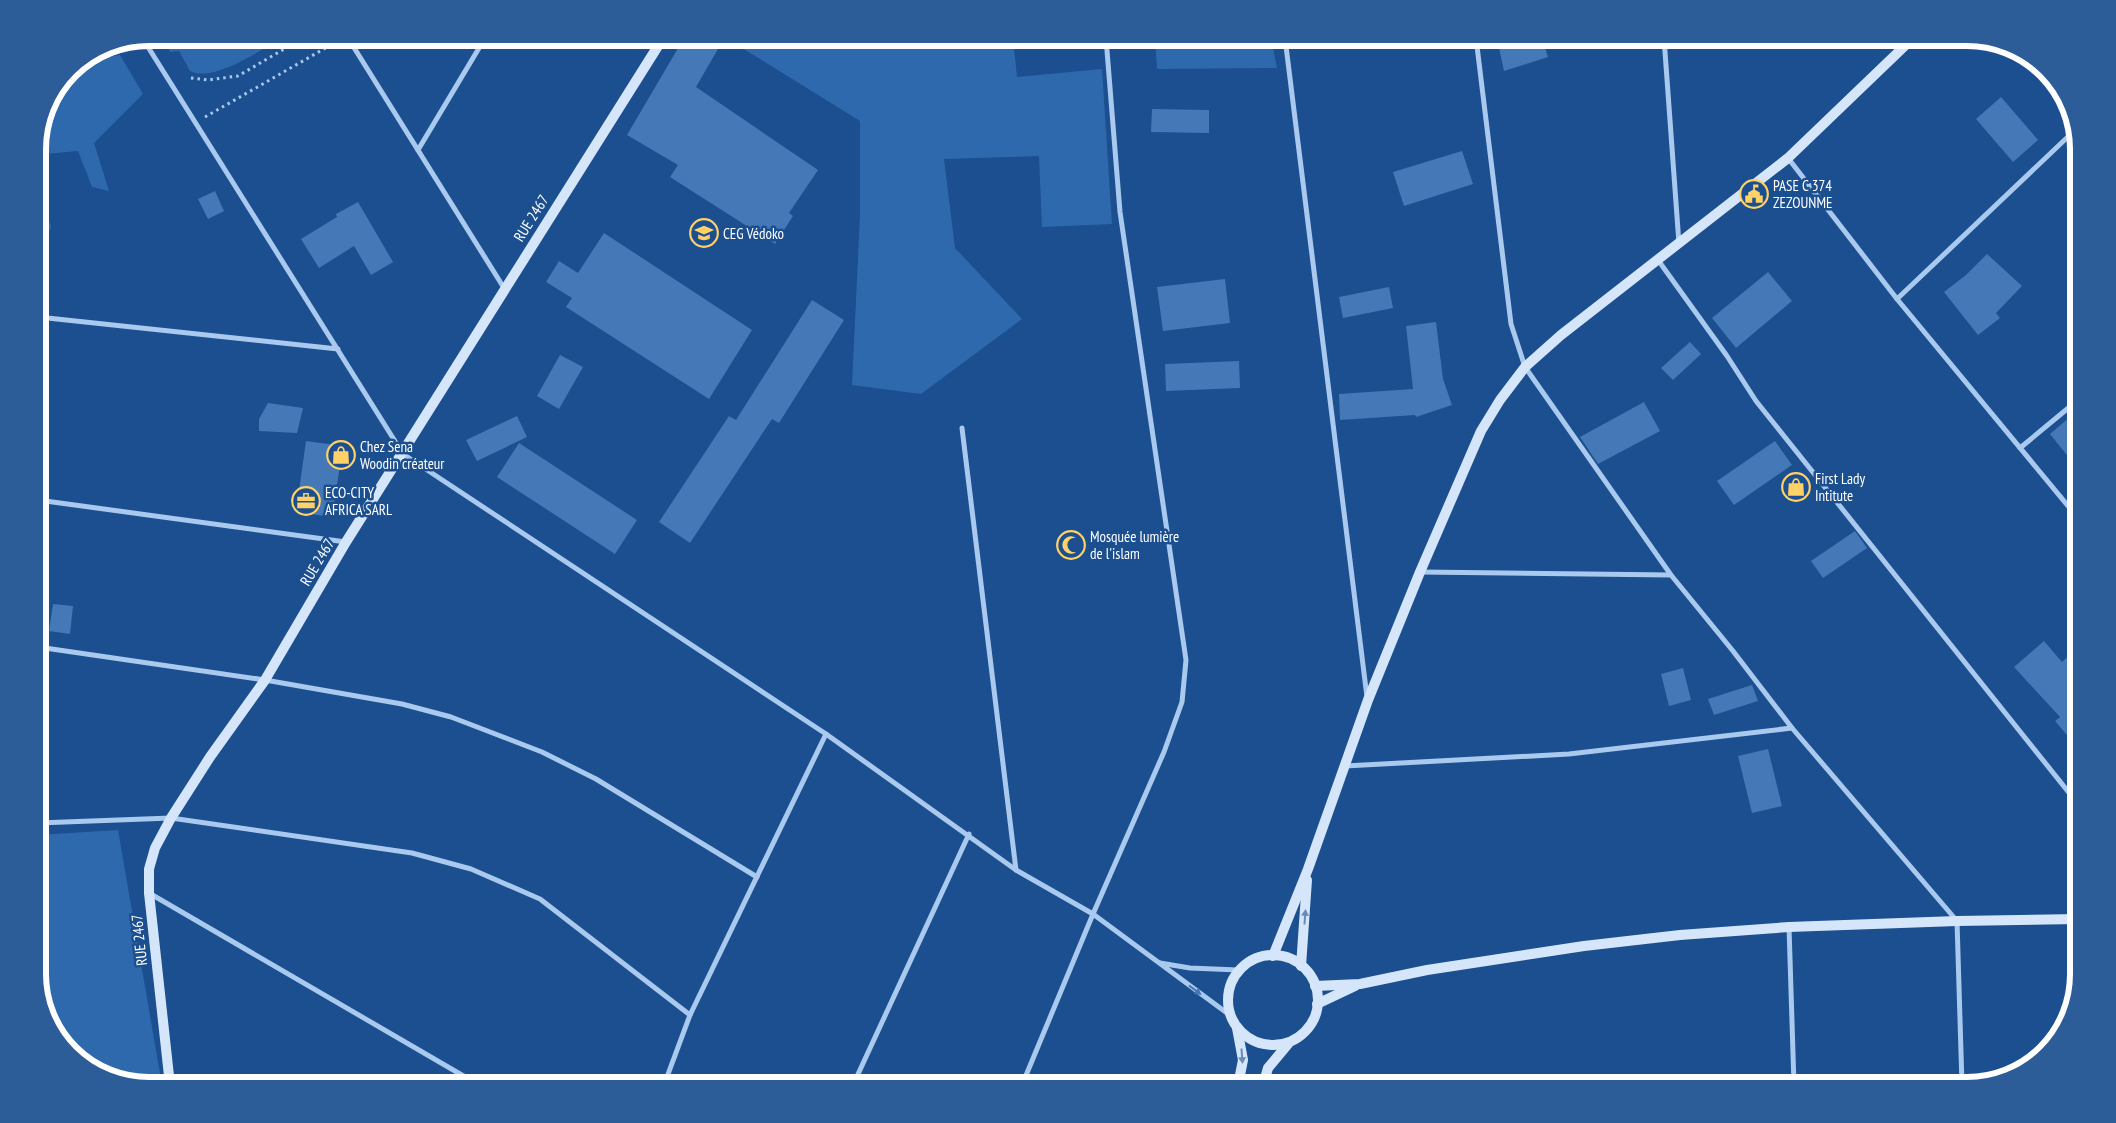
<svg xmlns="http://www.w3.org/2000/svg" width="2116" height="1123" viewBox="0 0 2116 1123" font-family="'PT Sans Narrow',sans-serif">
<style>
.green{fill:#2e69ad}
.building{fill:#4478b7}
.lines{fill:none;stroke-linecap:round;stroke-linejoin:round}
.path{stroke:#a9c9ee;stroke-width:3;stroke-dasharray:2.5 4;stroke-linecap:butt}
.street{stroke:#a9c9ee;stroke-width:5}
.secondary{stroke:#d6e6fa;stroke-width:10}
.oneway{fill:#668bba}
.oneway2{fill:#4674ac}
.labels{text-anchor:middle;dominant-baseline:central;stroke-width:5;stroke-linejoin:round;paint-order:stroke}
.poi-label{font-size:15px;fill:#fff;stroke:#1b4f8f;text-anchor:start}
.street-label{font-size:15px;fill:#fff;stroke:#1b4f8f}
.rim{fill:none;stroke:#fff;stroke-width:6}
</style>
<rect width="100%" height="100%" fill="#1b4f8f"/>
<g class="green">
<path d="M 169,38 L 281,38 C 261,50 213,83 190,71 L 179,51 L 170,52 L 167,44 L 171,41 Z"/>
<polygon points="726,38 1013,38 1017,77 1102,69 1112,224 1042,227 1039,156 944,159 955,248 1022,319 921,394 852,385 860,214 860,121"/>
<polygon points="1155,38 1271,38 1277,68 1157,69"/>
<path d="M 120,55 L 143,94 L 94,143 L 109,191 L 92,187 L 78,151 L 45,154 L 38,151 C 38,124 57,71 85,61 C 95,57 109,57 120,55 Z"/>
<polygon points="38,182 51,227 38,261"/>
<polygon points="118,830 162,1085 149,1085 100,1074 57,1036 38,981 38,835"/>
</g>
<g class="building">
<polygon points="684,38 698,38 718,49 696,87 818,170 789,213 793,216 775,244 670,177 678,165 627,135"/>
<polygon points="1530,38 1542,38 1548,57 1504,71 1499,48"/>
<polygon points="2001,97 2038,140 2013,162 1976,119"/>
<polygon points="1152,109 1209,110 1209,133 1151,132"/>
<polygon points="1462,151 1473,184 1404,206 1393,172"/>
<polygon points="215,191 224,211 208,219 198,199"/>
<polygon points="358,202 393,262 371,275 354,246 319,268 301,239 337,217 336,214"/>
<polygon points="604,233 752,330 709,399 566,307 572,298 546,282 559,261 578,273"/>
<polygon points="1987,254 2022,286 1996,313 2000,318 1978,335 1944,292 1966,275"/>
<polygon points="1768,272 1792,301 1736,348 1712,318"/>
<polygon points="1225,279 1230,323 1163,331 1157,287"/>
<polygon points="1389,287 1393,308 1343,318 1339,297"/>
<polygon points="812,300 844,320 779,423 772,419 690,543 659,522 729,416 736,420"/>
<polygon points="1436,322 1443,379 1452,405 1416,417 1415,415 1340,420 1339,394 1413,389 1406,326"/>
<polygon points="1690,342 1701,354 1673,380 1661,368"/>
<polygon points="560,355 583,367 559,409 537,396"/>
<polygon points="1239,361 1240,388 1166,391 1165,364"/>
<polygon points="1644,402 1660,431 1598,464 1580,437"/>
<polygon points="268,403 303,408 297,433 259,431 259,419"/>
<polygon points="2078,410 2078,469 2050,434"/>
<polygon points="517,416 527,437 477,461 466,440"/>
<polygon points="306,441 343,446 332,517 296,512"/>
<polygon points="1775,441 1792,465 1734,505 1717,481"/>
<polygon points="519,443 637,520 615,554 497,477"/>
<polygon points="1855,531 1867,548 1823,578 1811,561"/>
<polygon points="53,604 73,606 70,634 49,631"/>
<polygon points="2044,641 2062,662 2078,647 2078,748 2055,721 2060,717 2014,667"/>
<polygon points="1683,668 1691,700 1669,706 1661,674"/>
<polygon points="1752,685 1758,701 1714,715 1708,699"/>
<polygon points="1768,749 1782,806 1752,813 1738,756"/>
</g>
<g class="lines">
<g class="path">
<polyline points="191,78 208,80 238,76 303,38"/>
<polyline points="205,117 343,38"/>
</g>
<g class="street">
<polyline points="1285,38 1367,697"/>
<polyline points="1476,38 1511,324 1525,367 1671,575 1733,651 1792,728 1957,921 1962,1085"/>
<polyline points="1664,38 1679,244"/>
<polyline points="143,39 403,454 826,734 1016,870 1093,914 1231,1016"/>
<polyline points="353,46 504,288"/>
<polyline points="418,150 485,38"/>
<polyline points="1788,158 1897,299 2078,518"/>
<polyline points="1658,260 1727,356 1756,401 2078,804"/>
<polyline points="1897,299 2074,131"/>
<polyline points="38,317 338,349"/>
<polyline points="962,428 1016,870"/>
<polyline points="2020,448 2078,400"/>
<polyline points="38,500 346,542"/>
<polyline points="1420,572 1671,575"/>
<polyline points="38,647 265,680 402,704 451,717 542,752 596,779 757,877"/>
<polyline points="1345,766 1569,754 1792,728"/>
<polyline points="38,823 171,818 412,853 471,869 540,899 690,1015"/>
<polyline points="149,893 479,1085"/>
<polyline points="1789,927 1794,1085"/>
<polyline points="1160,963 1190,968 1238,970"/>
<polyline points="664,1085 690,1015 826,734"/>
<polyline points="853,1085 969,834"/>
<polyline points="1022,1085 1093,914 1164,752 1182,702 1186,660 1120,212 1106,38"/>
</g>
<g class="secondary">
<circle cx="1273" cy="1000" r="45"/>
<polyline points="1273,956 1308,869 1368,700 1420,572 1481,431 1500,400 1525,367 1561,335 1788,158 1913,38"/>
<polyline points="1301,966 1307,880"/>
<polyline points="1315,986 1360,984 1427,970 1584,946 1680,935 1789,927 1957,921 2078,919"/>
<polyline points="1317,1004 1355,986"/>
<polyline points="1237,1028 1243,1060 1238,1085"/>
<polyline points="170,1085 149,893 149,869 155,848 171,818 210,757 265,680 346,542 663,38"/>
<polyline points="1263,1085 1268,1068 1288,1044"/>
</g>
</g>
<defs><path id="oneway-solid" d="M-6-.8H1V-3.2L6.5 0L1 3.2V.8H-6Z" transform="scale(1.25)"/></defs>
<g class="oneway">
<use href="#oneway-solid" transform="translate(1305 917) rotate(-86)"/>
<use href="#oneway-solid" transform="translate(1242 1056) rotate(86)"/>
</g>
<use class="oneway2" href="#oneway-solid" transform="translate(1195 990) rotate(37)"/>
<defs>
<symbol id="civic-ring" viewBox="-11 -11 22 22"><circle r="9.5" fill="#1b4f8f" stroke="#ffd166" stroke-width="1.5"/><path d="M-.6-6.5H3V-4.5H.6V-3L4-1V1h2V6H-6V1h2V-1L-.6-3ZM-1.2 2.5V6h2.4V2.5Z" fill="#ffd166"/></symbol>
<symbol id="university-ring" viewBox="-11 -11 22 22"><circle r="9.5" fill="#1b4f8f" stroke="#ffd166" stroke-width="1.5"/><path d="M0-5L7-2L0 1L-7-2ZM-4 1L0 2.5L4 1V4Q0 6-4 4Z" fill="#ffd166"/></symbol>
<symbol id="shop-ring" viewBox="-11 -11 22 22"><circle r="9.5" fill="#1b4f8f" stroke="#ffd166" stroke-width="1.5"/><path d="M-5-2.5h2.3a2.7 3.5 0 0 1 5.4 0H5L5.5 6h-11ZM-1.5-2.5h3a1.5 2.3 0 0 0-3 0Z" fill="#ffd166"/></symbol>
<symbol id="office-ring" viewBox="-11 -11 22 22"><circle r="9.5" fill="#1b4f8f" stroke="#ffd166" stroke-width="1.5"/><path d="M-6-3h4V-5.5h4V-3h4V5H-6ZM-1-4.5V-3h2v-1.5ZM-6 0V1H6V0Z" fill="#ffd166"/></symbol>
<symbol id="mosque-ring" viewBox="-11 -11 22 22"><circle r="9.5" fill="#1b4f8f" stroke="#ffd166" stroke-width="1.5"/><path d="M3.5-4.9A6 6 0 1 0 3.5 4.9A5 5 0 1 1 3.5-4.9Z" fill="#ffd166"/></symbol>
</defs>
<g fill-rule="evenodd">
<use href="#civic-ring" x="1738" y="178" width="32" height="32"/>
<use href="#university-ring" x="688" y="217" width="32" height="32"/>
<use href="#shop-ring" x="325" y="439" width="32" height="32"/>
<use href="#shop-ring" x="1780" y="471" width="32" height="32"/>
<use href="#office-ring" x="290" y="485" width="32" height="32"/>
<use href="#mosque-ring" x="1055" y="529" width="32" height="32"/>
</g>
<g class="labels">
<g class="poi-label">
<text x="1773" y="185">PASE C 374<tspan x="1773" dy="17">ZEZOUNME</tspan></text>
<text x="723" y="233">CEG Védoko</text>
<text x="360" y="446">Chez Sena<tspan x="360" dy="17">Woodin créateur</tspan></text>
<text x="1815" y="478">First Lady<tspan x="1815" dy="17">Intitute</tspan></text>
<text x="325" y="492">ECO-CITY<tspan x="325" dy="17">AFRICA SARL</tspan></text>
<text x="1090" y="536">Mosquée lumière<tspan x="1090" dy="17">de l'islam</tspan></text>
</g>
<g class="street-label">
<text transform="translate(531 218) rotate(-58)">RUE 2467</text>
<text transform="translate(317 562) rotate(-59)">RUE 2467</text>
<text transform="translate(139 940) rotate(-96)">RUE 2467</text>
</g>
</g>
<path d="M0 0H2116V1123H0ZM149 46H1967A103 103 0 0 1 2070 149V974A103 103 0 0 1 1967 1077H149A103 103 0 0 1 46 974V149A103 103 0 0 1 149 46Z" fill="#2d5d98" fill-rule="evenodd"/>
<path class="rim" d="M149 46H1967A103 103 0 0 1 2070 149V974A103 103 0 0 1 1967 1077H149A103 103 0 0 1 46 974V149A103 103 0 0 1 149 46Z"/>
</svg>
